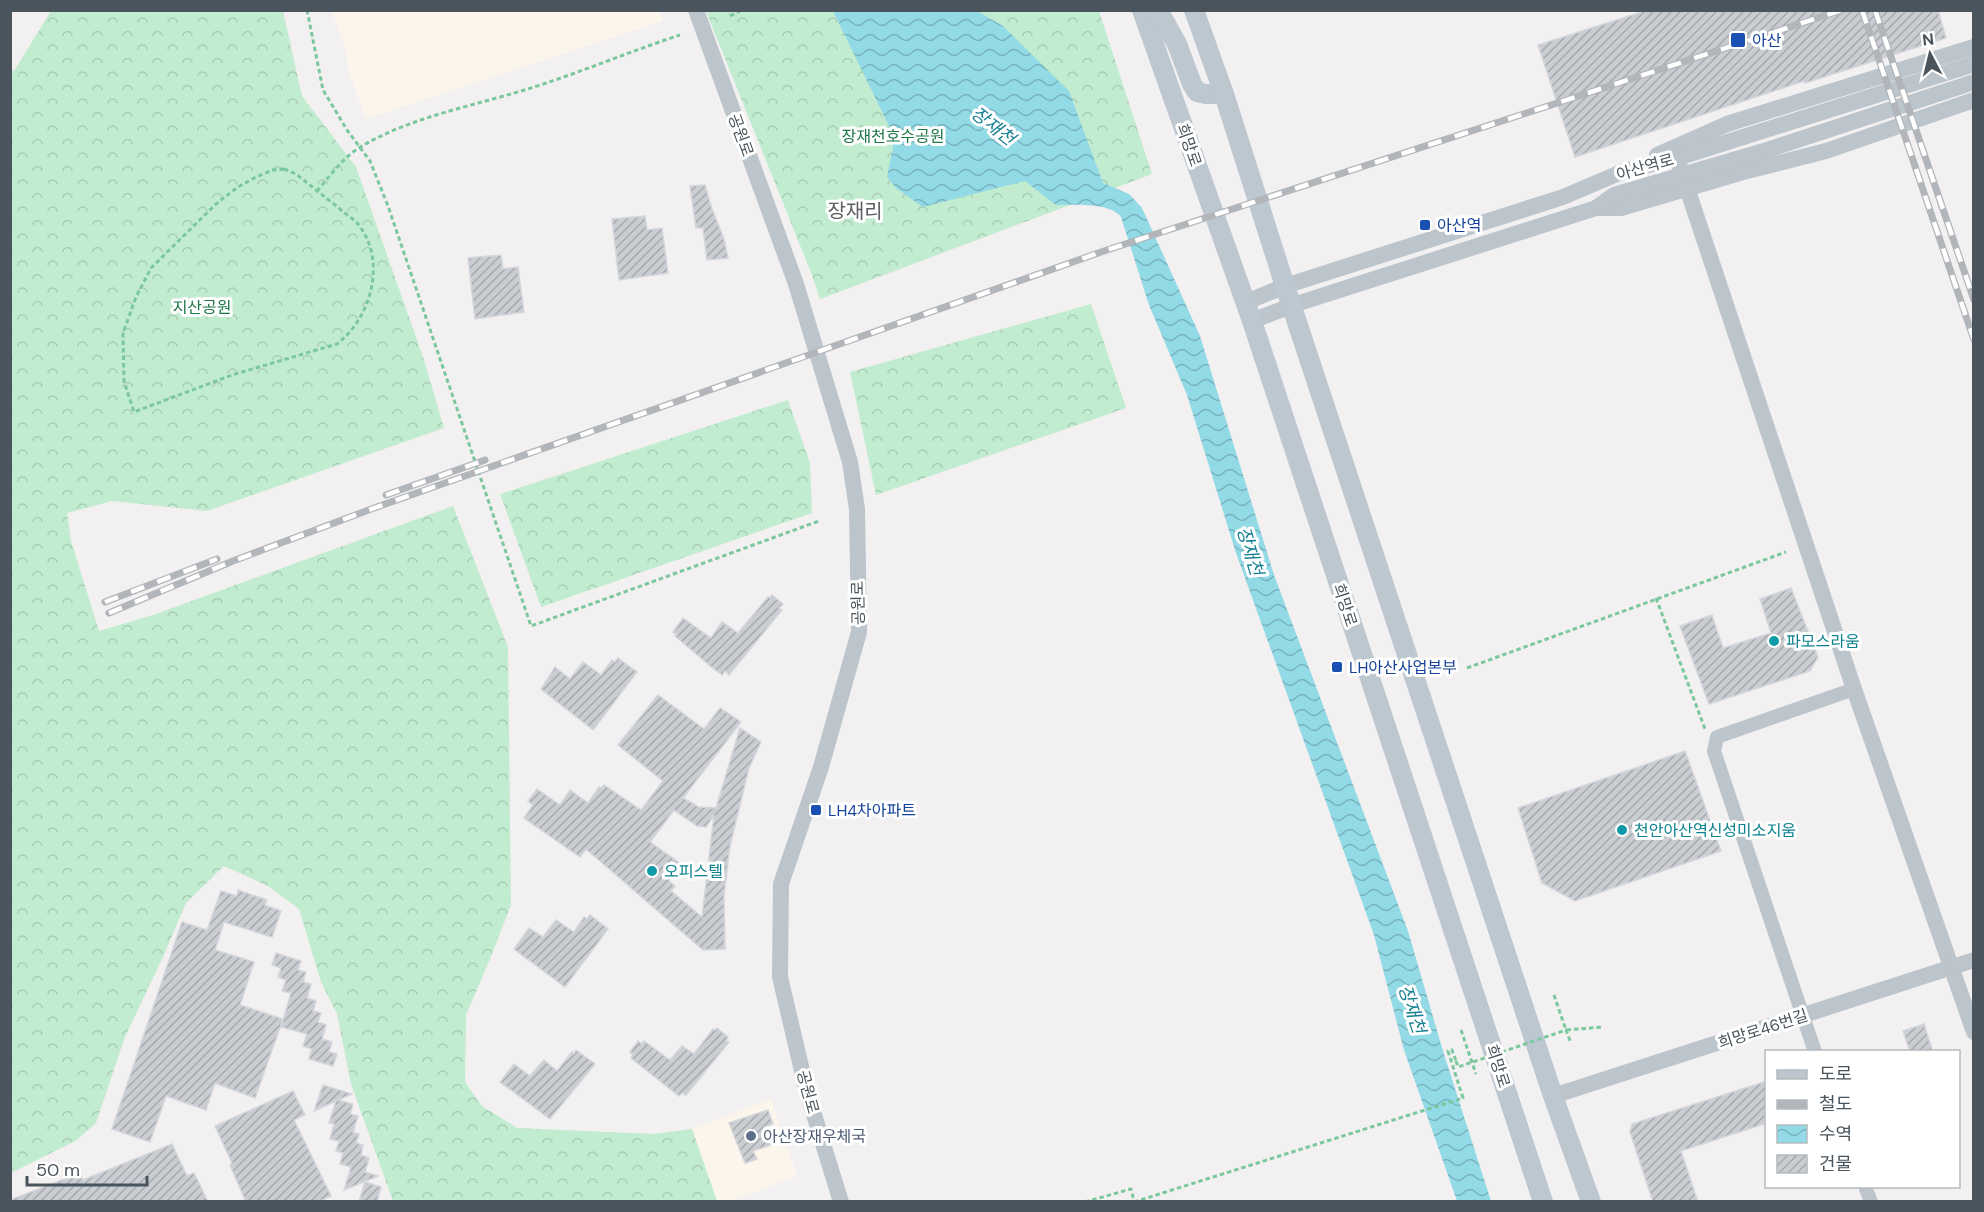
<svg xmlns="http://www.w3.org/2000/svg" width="1984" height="1212" viewBox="0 0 1984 1212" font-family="'DM Sans','Noto Sans KR',sans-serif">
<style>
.commercial{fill:#fbf5eb}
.forest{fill:url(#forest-crowns)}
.water{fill:url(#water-waves)}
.building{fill:url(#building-hatch);stroke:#d4d6db;stroke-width:1.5;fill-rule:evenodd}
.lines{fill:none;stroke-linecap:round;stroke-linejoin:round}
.path{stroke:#7cc89e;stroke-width:3;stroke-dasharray:4.5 3;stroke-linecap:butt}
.minor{stroke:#bcc5cb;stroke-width:14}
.tertiary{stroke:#bcc5cb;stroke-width:16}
.secondary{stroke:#bdc7d0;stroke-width:20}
.rail-casing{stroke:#b2b5b9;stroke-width:7}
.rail{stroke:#fff;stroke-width:4.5;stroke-dasharray:14;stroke-linecap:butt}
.path-bridge{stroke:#7cc89e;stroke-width:3;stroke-dasharray:4.5 3;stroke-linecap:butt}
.transit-dot{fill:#1a4fb4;stroke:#fff;stroke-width:2}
.culture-dot{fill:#0f9aa8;stroke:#fff;stroke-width:2}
.service-dot{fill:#5c6f8a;stroke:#fff;stroke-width:2}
.labels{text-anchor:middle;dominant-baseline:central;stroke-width:6;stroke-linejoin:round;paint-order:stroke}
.transit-label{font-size:16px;fill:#164399;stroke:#fff;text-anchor:start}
.street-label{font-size:16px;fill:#49545c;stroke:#fff}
.park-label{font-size:16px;fill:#1e7846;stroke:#fff}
.culture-label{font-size:16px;fill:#0d838f;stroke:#fff;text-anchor:start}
.service-label{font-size:16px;fill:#4e5e75;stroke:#fff;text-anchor:start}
.water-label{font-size:18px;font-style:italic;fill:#168093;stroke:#fff}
.quarter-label{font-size:20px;fill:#5d6064;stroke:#fff}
</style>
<defs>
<pattern id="forest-crowns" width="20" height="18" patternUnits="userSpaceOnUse" patternTransform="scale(1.5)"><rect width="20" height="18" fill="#c2eccf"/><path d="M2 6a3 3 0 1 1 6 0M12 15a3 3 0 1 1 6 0" fill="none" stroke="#a8ccb4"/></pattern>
<pattern id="water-waves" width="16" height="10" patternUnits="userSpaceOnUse" patternTransform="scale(1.5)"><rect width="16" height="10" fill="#92dae6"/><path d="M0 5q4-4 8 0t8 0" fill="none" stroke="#79b3be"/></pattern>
<pattern id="building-hatch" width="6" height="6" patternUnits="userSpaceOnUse" patternTransform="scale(1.5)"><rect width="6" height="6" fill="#cacdd2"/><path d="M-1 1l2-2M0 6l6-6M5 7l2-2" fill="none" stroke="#a6a9ae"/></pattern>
</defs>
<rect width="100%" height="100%" fill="#f2f0f0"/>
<g class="commercial">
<polygon points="660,10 663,21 366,119 348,69 346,51 332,11"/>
<polygon points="771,1099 797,1176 730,1201 717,1201 692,1129"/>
</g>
<g class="forest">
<polygon points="51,11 283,11 302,96 356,167 423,357 444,428 207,511 112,501 67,513 71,541 99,631 153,615 453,506 508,647 511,905 490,959 466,1015 465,1082 482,1106 517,1128 654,1134 692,1129 717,1201 393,1201 351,1084 337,1014 321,982 299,909 268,886 224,866 186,903 163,957 125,1037 96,1123 77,1140 11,1173 10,70 14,71"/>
<polygon points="706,11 1099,11 1152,174 820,299 812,275"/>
<polygon points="1091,304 1126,408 876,495 850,372"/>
<polygon points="788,400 810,463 812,513 541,607 500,494"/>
</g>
<path class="water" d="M 833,11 L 977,11 L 1003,26 L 1069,91 L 1103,183 L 1129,194 L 1142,208 L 1200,336 L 1274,575 L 1408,931 L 1443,1051 L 1491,1201 L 1457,1201 L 1404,1050 L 1374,935 L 1236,553 L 1187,395 L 1149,305 L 1121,217 C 1110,202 1073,205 1056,205 L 1025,181 L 923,207 L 897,189 L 887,177 L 893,147 L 889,126 Z"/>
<g class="building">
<polygon points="1648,10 1938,10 1946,38 1805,83 1804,81 1575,157 1538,45"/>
<polygon points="705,185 712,209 724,239 728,258 707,260 703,228 696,228 690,186"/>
<polygon points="645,216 647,230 662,228 668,273 619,280 612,219"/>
<polygon points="501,255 503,269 518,267 524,312 475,319 468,258"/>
<polygon points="1791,588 1818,657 1810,671 1709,704 1680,626 1712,615 1723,648 1771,633 1760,599"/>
<polygon points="772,595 783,604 779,608 782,610 729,675 725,671 722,675 709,665 675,636 677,635 673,632 683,618 711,638 722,622 738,633 768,597 770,598"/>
<polygon points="618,658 637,672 593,730 541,689 555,667 570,679 583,662 601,675 612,660 615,662"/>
<path d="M 658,695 L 704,729 L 720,708 L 741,722 L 683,798 L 699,807 L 716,808 L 740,728 L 761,742 L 749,768 L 730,846 L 724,895 L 725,949 L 703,950 L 586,849 L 580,857 L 524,818 L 533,805 L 528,801 L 537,789 L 560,805 L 570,790 L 588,803 L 599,787 L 602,788 L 604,785 L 641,810 L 663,781 L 618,745 ZM 674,810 L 697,826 L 706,827 L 714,815 L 702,917 L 671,891 L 675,886 L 669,881 L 681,864 L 650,842 Z"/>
<polygon points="1685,751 1721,851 1575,901 1542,883 1518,808"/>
<polygon points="238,890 267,900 265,905 281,911 272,937 224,922 215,950 254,962 240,1005 283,1019 255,1098 215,1083 206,1110 166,1096 150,1142 112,1129 182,922 207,930 221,891 237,896"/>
<polygon points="590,915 608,929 565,987 514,949 529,928 543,937 556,920 574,932 584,917 587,919"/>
<polygon points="276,953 301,961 298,970 306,972 303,982 311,984 307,998 316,1001 313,1011 321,1013 318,1022 326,1025 322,1039 332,1042 329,1052 337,1054 333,1066 309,1059 312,1049 303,1046 307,1034 281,1027 291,993 282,991 286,980 278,977 281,968 272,965"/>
<polygon points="1924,1024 1933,1052 1910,1052 1903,1031"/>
<polygon points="717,1028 728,1037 726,1041 729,1042 686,1095 682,1093 679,1096 631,1058 633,1055 630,1052 638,1041 642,1044 644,1041 670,1060 682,1046 694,1054 713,1029 715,1030"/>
<polygon points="576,1050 595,1064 550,1119 500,1082 514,1064 530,1076 544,1060 557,1071 572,1052 574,1054"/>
<polygon points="1767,1081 1767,1123 1681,1151 1698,1202 1653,1202 1630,1132 1632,1124"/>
<polygon points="323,1085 352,1094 338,1100 353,1104 350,1114 358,1116 353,1132 359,1134 356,1143 363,1145 361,1155 369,1158 365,1172 378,1176 344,1190 351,1167 340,1164 343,1153 336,1151 339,1141 330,1139 334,1124 329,1123 336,1101 314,1111"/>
<polygon points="293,1091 305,1115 294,1120 331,1196 318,1202 246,1202 230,1165 232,1163 215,1126"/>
<polygon points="768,1110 773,1124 764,1127 771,1145 753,1151 757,1159 745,1163 729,1123"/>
<polygon points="172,1144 187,1176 194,1173 208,1202 10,1202 10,1200 80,1173 83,1180"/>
<polygon points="365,1182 381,1187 377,1202 359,1202"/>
</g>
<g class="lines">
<g class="path">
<polyline points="307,10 323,90 347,130 370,161 388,206 531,626 819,521"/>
<polyline points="730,16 742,10"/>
<path d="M 284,169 L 296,174 C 311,186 325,197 340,209 C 345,214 353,218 358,224 C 387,260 372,317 337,344 L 232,375 L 134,412 L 124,381 L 123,333 L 136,297 L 151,268 L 216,204 L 238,187 L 256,177 L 273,170 Z"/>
<path d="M 317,191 C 331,175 344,156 362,146 C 413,116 478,105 534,87 C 584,71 631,51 680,35"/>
<polyline points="1656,598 1705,729"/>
<polyline points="1467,668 1786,552"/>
<polyline points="1554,995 1566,1030 1603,1027"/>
<polyline points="1461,1030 1476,1074"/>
<polyline points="1085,1202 1131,1189 1134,1201"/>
<polyline points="1134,1202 1463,1098 1448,1051 1452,1050 1456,1061"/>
</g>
<g class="minor">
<polyline points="1815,1052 1714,751 1717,737 1854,689"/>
<polyline points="1865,1186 1871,1202"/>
</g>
<g class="tertiary">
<polyline points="696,10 796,284 850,462 857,509 859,632 821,767 781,884 780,977 807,1092 841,1202"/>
<polyline points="1657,155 1727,124 1974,47"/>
<polyline points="1677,158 1854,689 1974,1032"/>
<polyline points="1596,208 1621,208 1743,172 1826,151 1974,100"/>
<polyline points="1244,303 1285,286 1563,197 1624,171 1677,158 1974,64"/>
<polyline points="1252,321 1293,305 1596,208 1614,195 1764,151 1974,82"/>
<polyline points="1553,1096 1974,960"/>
</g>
<g class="secondary">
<polyline points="1142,10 1252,321 1543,1202"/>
<polyline points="1158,10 1177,44 1192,84 1197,92 1206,94 1224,94"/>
<polyline points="1194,10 1224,94 1285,286 1553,1096 1591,1202"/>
</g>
<defs>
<g id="rail">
<polyline points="1862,10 1974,340"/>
<polyline points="1875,10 1974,300"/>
<polyline points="386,495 485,460"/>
<polyline points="105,602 217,559"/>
<polyline points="109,613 233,561 374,508 1104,251 1842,10"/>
</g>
</defs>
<use href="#rail" class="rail-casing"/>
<use href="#rail" class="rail"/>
<polyline class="path-bridge" points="1456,1061 1458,1067 1566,1030 1571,1043"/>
</g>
<g class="transit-dot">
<rect x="1730" y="32" width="16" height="16" rx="3"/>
<rect x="1419" y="219" width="12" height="12" rx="3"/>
<rect x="1331" y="661" width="12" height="12" rx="3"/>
<rect x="810" y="804" width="12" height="12" rx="3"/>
</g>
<g class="culture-dot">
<circle cx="1774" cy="641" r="6"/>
<circle cx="1622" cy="830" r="6"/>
<circle cx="652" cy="871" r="6"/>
</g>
<circle class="service-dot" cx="751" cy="1136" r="6"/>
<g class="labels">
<g class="transit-label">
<text x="1752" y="40">아산</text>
<text x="1437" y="225">아산역</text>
<text x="1349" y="667">LH아산사업본부</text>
<text x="828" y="810">LH4차아파트</text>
</g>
<g class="street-label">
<text transform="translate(741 135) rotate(70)">공원로</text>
<text transform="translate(1189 145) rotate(71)">희망로</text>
<text transform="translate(1645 167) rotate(-16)">아산역로</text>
<text transform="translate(858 603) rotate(-91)">공원로</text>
<text transform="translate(1345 605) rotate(72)">희망로</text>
<text transform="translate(1763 1029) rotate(-18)">희망로46번길</text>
<text transform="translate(1498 1066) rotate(72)">희망로</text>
<text transform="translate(808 1092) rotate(75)">공원로</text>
</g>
<g class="park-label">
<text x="893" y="136">장재천호수공원</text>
<text x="202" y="307">지산공원</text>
</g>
<g class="culture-label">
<text x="1786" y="641">파모스라움</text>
<text x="1634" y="830">천안아산역신성미소지움</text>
<text x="664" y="871">오피스텔</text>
</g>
<g class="service-label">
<text x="763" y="1136">아산장재우체국</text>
</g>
<g class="water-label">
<text transform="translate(993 126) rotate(38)">장재천</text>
<text transform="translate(1250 551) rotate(73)">장재천</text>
<text transform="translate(1412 1009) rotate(72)">장재천</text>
</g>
<g class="quarter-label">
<text x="855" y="211">장재리</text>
</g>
</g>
<rect width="1984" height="1212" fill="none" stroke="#49545c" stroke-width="24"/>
<rect x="1765" y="1050" width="195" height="138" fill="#ffffff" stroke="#b6bbbe" stroke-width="1.5"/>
<rect x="1777" y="1070" width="30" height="9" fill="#bdc7d0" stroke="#b6bbbe" stroke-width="1.5"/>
<text x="1819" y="1080" font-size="18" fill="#49545c">도로</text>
<rect x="1777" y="1100" width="30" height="9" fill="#b2b5b9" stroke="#b6bbbe" stroke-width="1.5"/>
<text x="1819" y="1110" font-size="18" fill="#49545c">철도</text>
<rect x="1777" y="1125" width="30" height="18" fill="url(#water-waves)" stroke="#b6bbbe" stroke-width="1.5"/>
<text x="1819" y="1140" font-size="18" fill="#49545c">수역</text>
<rect x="1777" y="1155" width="30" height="18" fill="url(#building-hatch)" stroke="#b6bbbe" stroke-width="1.5"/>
<text x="1819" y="1170" font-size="18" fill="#49545c">건물</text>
<g transform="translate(1930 54) rotate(353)" stroke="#ffffff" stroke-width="4.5" paint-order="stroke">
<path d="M0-4.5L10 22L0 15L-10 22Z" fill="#49545c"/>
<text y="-9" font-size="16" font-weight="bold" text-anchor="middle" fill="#49545c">N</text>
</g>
<path d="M27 1176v9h120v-9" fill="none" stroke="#49545c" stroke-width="3"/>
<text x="36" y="1176" font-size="18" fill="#49545c" stroke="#ffffff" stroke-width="4.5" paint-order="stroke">50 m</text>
</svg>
